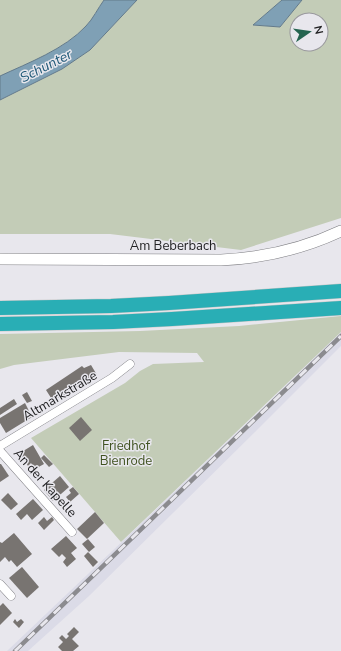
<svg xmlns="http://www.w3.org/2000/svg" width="341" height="651" viewBox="0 0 341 651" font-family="'Nunito Sans',sans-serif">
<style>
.built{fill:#dbdbe7}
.green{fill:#c3ccb7;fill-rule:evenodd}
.water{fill:#7fa0b5;stroke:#637a8a}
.building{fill:#787471}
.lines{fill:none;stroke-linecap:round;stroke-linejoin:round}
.street-casing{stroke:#7a7a7f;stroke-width:9}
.secondary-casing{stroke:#7a7a7f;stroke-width:12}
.highway-casing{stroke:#c6c6c6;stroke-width:15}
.street{stroke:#fff;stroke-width:8}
.secondary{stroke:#fff;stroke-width:11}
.highway{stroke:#29aeb5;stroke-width:14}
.rail-casing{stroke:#8b8b8f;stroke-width:4.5}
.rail{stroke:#e8e7ed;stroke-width:3;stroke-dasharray:9;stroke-linecap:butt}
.labels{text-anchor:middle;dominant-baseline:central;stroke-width:3;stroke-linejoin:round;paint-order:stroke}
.street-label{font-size:13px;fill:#222224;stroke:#e8e7ed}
.park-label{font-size:13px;fill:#415321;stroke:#e8e7ed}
.water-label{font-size:14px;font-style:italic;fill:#205978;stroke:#e8e7ed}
</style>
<rect width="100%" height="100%" fill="#e8e7ed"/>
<polygon class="built" points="341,332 341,346 257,430 89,596 28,651 7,651 250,420"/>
<g class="green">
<path d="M 0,0 L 104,0 C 98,8 93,19 86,26 C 65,49 29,63 0,76 Z"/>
<path d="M 137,0 L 282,0 L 253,25 L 280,27 L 302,0 L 341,0 L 341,218 L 241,250 L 110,234 L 0,234 L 0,100 L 62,69 L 90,50 ZM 297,20 L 321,20 L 321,44 L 297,44 Z"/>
<polygon points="341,316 341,332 121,542 31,438 125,383 140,371 153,364 204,362 197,353 119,352 14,365 0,369 0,334 140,331 239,326"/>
</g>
<g class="water">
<path d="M 104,0 L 137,0 L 90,50 L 62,69 L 0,100 L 0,76 C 28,63 65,49 86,26 C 93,19 98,8 104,0 Z"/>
<polygon points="282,0 302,0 280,27 253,25"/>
</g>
<g class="building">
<polygon points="91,365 97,375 77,386 78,387 62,397 61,396 53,401 46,390 82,366 84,368"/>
<polygon points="27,392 32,401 27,403 22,395"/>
<polygon points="14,399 17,404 0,415 0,408"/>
<polygon points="25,403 32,417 6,433 0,423 0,418"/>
<polygon points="81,417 92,430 80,441 69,428"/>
<polygon points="33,445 44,464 35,469 31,463 28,466 20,453"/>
<polygon points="44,455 53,464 49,467 41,458"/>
<polygon points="0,464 1,464 9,476 0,482"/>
<polygon points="60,476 69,487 53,501 44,490"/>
<polygon points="73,487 79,494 70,502 66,497 71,493 69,490"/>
<polygon points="8,493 18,504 11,510 1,500"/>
<polygon points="33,499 43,510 32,520 27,514 21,520 16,514"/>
<polygon points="95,512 104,523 87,539 77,529"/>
<polygon points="44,517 47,521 52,517 54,520 44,530 38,523"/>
<polygon points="14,533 32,554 17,567 11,560 9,562 5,557 0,562 0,542 2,543"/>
<polygon points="66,536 77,548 71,553 76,559 67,567 63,562 66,558 62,554 59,557 51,549"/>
<polygon points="88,539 95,547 89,552 82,544"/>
<polygon points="88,552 98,562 93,567 84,556"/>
<polygon points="22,567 39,587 27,598 9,578"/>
<polygon points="3,603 12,613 0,625 0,606"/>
<polygon points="15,619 17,622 21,619 24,622 19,628 13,622"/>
<polygon points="74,627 79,632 72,639 79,646 73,651 62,651 58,647 63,642 59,638 62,635 66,639 69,636 67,634"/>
</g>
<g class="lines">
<defs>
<g id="street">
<polyline points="0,446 112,378 130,364"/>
<polyline points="0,451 72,532"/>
<polyline points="0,584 11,596"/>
</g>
<path id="secondary" d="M 0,259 L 221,260 C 263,258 303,249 341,231"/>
<g id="highway">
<polyline points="0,308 111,306 169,303 341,291"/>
<polyline points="0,324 113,322 172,319 341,308"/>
</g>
</defs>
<use href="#street" class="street-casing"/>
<use href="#secondary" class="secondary-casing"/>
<use href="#highway" class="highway-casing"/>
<use href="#street" class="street"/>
<use href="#secondary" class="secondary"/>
<use href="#highway" class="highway"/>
<defs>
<polyline id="rail" points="15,651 341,336"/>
</defs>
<use href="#rail" class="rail-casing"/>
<use href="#rail" class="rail"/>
</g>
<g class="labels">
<g class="street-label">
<text x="173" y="246">Am Beberbach</text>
<text transform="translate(60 396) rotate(-31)">Altmarkstraße</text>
<text transform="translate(45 483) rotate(48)">An der Kapelle</text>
</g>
<g class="park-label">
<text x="126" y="446">Friedhof<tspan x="126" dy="15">Bienrode</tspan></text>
</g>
<g class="water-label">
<text transform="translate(46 66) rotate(-27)">Schunter</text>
</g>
</g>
<g transform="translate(309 32) rotate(77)"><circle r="19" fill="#e8e7ed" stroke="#99989d"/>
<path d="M0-3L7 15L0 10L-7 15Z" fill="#256450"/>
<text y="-6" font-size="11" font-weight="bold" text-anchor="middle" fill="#222224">N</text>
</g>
</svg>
